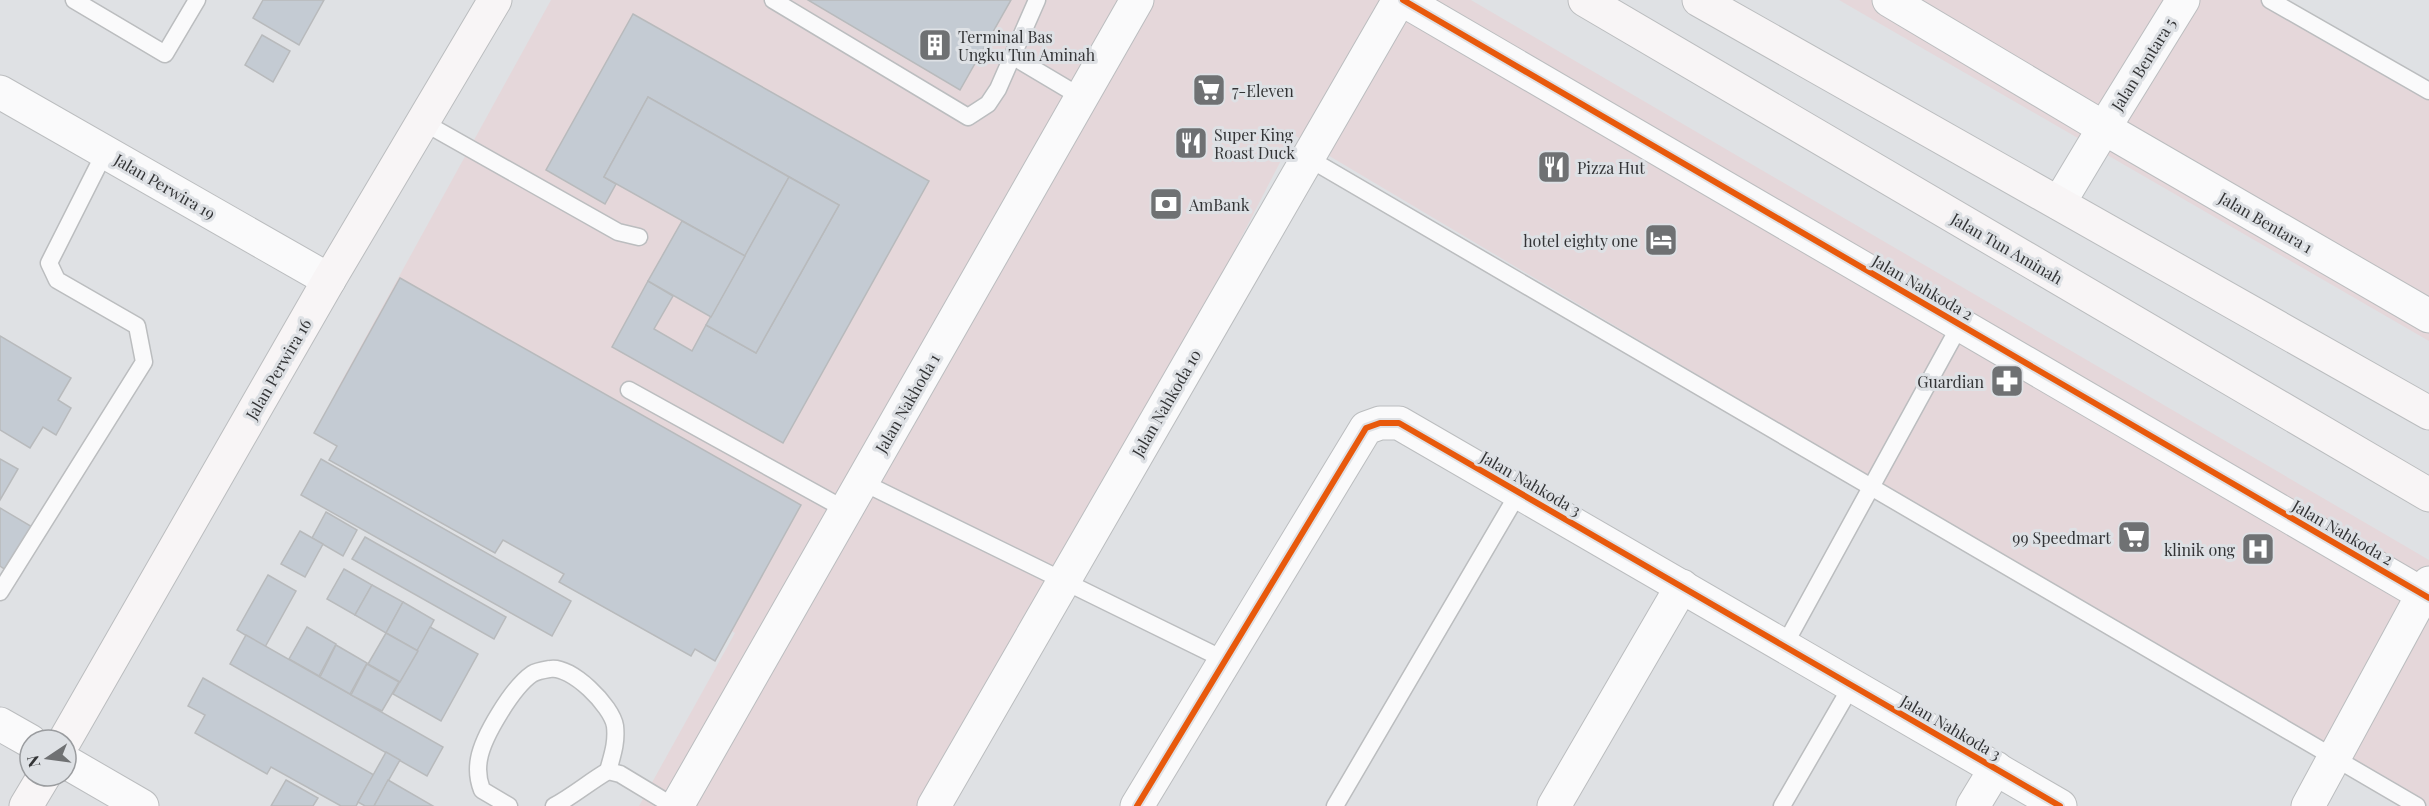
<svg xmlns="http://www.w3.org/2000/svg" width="2429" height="806" viewBox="0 0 2429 806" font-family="'Playfair Display',serif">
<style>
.commercial{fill:#e5d7da}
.building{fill:#c4cbd3;stroke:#b8babc;stroke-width:1.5}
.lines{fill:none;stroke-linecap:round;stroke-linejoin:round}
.lane-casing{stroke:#bbbdbf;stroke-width:19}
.street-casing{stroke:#bbbdbf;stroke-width:35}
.secondary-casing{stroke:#bbbdbf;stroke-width:35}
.lane{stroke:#fafafb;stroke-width:16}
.street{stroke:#fafafb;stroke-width:33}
.secondary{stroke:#f8f5f6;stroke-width:33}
.cycleway-casing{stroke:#dee1e5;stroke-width:10}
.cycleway{stroke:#e8590c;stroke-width:6}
.labels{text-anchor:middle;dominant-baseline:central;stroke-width:6;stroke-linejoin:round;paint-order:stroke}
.poi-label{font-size:16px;fill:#333436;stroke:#dee1e5;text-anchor:start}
.street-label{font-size:16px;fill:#333436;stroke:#dee1e5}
</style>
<rect width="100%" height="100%" fill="#dfe1e4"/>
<g class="commercial">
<polygon points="551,0 1471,0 2429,560 2429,806 2423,806 1294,135 949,806 639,806 735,633 335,393"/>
<polygon points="1839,0 2279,0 2429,88 2429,341"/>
</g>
<g class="building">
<polygon points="263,0 324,0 299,45 253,18"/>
<polygon points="808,0 1011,0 960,90"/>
<polygon points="633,14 929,181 783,443 612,347 648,281 673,296 654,329 692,351 706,325 756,353 839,205 648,97 604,177 616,184 605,204 546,170"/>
<polygon points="262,35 290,51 273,82 245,65"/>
<polygon points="648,97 789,177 745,256 604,177"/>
<polygon points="789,177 839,205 756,353 706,325"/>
<polygon points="682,221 745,256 711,317 648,281"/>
<polygon points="400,278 801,505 715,661 695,649 691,656 559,582 564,574 503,540 495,553 329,460 337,446 314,433"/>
<polygon points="0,336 71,378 58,400 71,408 56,435 43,427 30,448 0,430"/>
<polygon points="0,459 18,469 0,500"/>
<polygon points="321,459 571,601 552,636 301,495"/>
<polygon points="0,508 34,528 9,572 0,566"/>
<polygon points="326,512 357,530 343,556 312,538"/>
<polygon points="300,531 323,544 305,577 281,564"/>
<polygon points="365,537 506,617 494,639 352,559"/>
<polygon points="344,569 372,585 355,615 327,599"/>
<polygon points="268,575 296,591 265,647 237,630"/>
<polygon points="372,585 403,602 386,633 355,615"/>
<polygon points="403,602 434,620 418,651 386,633"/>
<polygon points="307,627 336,644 319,676 289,659"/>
<polygon points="430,627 478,654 441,721 393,694"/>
<polygon points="386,633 418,651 400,682 368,664"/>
<polygon points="246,635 443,747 427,776 230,664"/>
<polygon points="336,645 367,663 350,694 320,677"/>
<polygon points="367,664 399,682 382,711 351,695"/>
<polygon points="203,678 374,775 356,806 341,806 271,767 267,774 195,733 205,715 188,706"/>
<polygon points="386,752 400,760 374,806 365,806 358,802"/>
<polygon points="286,780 318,798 313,806 271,806"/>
<polygon points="388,780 433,806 374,806"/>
</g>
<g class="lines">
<defs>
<g id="lane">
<polyline points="74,0 165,54 197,0"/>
<polyline points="773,0 968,117 988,104 998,89 1037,0"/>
<polyline points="2270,0 2429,91"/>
<polyline points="1012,56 1081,97"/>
<polyline points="423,122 618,232 639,237"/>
<polyline points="1308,158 2417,806"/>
<polyline points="629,390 846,510"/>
<polyline points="862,482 1225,660"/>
<polyline points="0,592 144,362 137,326 57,280 49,263 105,152"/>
<polyline points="1784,646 1960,325"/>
<path d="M 509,806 L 482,790 C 478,780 477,770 479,759 C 483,736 513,687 532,674 C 537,671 544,670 550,669 C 571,665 612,706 615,726 C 617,743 612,756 608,771"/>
<path d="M 554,806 C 573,796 589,782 608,771 L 620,774 L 673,806"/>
<polyline points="1335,806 1519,492"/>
<polyline points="1782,806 1852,685"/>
</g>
<g id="street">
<polyline points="1403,0 2429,598"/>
<polyline points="1889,0 2104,128 2183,0"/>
<polyline points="0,92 329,280"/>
<polyline points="2059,203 2104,128 2429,316"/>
<polyline points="0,724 30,741"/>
<polyline points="66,762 142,806"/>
<polyline points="677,806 1137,0"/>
<polyline points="934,806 1399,0"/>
<polyline points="1137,806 1366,428 1380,423 1399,423 2060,806"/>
<polyline points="1554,806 1682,586"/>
<polyline points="1973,806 1996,768"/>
<polyline points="2308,806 2429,583"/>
</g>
<g id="secondary">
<polyline points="1585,0 2429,495"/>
<polyline points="1699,0 2429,413"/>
<polyline points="65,740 329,280 495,0"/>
<polyline points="26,806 44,776"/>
</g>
</defs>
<use href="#lane" class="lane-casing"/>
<use href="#street" class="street-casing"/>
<use href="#secondary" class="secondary-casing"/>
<use href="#lane" class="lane"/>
<use href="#street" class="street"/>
<use href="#secondary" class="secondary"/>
<defs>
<g id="cycleway">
<polyline points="1403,0 2429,598"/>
<polyline points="1137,806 1366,428 1380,423 1399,423 2060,806"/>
</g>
</defs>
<use href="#cycleway" class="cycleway-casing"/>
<use href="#cycleway" class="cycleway"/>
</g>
<defs>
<symbol id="building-square" viewBox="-11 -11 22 22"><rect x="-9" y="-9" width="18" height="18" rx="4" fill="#6f7173" stroke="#dee1e5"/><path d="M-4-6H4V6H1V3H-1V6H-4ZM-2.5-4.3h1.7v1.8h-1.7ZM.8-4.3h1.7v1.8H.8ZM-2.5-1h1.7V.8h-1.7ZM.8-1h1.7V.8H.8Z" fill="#fff"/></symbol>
<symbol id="supermarket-square" viewBox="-11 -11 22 22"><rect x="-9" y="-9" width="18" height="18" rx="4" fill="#6f7173" stroke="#dee1e5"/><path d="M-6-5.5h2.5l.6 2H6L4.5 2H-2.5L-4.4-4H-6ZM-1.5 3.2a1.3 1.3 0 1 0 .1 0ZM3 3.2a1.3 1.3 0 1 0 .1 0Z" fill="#fff"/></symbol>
<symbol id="restaurant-square" viewBox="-11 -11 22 22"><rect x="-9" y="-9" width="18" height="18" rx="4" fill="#6f7173" stroke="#dee1e5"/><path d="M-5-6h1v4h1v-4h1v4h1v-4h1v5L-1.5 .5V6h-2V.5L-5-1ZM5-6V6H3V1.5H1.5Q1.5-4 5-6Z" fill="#fff"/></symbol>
<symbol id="bank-square" viewBox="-11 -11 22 22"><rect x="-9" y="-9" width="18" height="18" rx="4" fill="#6f7173" stroke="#dee1e5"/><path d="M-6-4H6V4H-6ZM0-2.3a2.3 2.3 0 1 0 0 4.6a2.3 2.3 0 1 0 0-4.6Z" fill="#fff"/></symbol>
<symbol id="hotel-square" viewBox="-11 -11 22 22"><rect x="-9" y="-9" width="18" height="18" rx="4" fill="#6f7173" stroke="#dee1e5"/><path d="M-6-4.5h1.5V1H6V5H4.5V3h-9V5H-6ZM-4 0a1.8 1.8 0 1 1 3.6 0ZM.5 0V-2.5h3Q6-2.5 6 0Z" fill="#fff"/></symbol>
<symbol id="pharmacy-square" viewBox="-11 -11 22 22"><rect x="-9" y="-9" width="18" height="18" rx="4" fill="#6f7173" stroke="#dee1e5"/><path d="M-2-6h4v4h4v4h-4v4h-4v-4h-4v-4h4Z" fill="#fff"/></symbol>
<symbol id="hospital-square" viewBox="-11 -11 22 22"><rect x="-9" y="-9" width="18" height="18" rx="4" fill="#6f7173" stroke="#dee1e5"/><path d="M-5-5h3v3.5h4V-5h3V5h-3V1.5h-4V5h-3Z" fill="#fff"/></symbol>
</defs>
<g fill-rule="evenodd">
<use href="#building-square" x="916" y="26" width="38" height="38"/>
<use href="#supermarket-square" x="1190" y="71" width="38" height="38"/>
<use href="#restaurant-square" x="1172" y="124" width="38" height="38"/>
<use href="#restaurant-square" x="1535" y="148" width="38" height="38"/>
<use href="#bank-square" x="1147" y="185" width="38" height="38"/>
<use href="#hotel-square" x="1642" y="221" width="38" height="38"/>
<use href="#pharmacy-square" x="1988" y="362" width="38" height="38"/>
<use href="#supermarket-square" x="2115" y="518" width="38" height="38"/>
<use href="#hospital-square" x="2239" y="530" width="38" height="38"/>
</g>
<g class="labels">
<g class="poi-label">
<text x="958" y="36">Terminal Bas<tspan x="958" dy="18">Ungku Tun Aminah</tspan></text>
<text x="1232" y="90">7-Eleven</text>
<text x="1214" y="134">Super King<tspan x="1214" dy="18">Roast Duck</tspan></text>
<text x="1577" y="167">Pizza Hut</text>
<text x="1189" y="204">AmBank</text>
<text x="1638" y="240" text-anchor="end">hotel eighty one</text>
<text x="1984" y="381" text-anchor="end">Guardian</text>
<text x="2111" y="537" text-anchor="end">99 Speedmart</text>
<text x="2235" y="549" text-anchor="end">klinik ong</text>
</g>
<g class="street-label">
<text transform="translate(2143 64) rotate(-58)">Jalan Bentara 5</text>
<text transform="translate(165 186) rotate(30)">Jalan Perwira 19</text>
<text transform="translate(2266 222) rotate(30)">Jalan Bentara 1</text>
<text transform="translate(2007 248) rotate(30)">Jalan Tun Aminah</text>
<text transform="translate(1923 287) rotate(30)">Jalan Nahkoda 2</text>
<text transform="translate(278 369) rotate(-60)">Jalan Perwira 16</text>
<text transform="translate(907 403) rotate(-60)">Jalan Nakhoda 1</text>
<text transform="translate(1166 403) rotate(-60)">Jalan Nahkoda 10</text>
<text transform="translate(1531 483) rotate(30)">Jalan Nahkoda 3</text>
<text transform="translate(2343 532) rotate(30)">Jalan Nahkoda 2</text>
<text transform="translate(1951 727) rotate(30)">Jalan Nahkoda 3</text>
</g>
</g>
<g transform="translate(48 758) rotate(257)"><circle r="28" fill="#dee1e5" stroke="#9a9c9f" stroke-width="1.5"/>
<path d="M0-4.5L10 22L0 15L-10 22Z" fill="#6f7173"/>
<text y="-9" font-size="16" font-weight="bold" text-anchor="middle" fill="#333436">N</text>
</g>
</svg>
